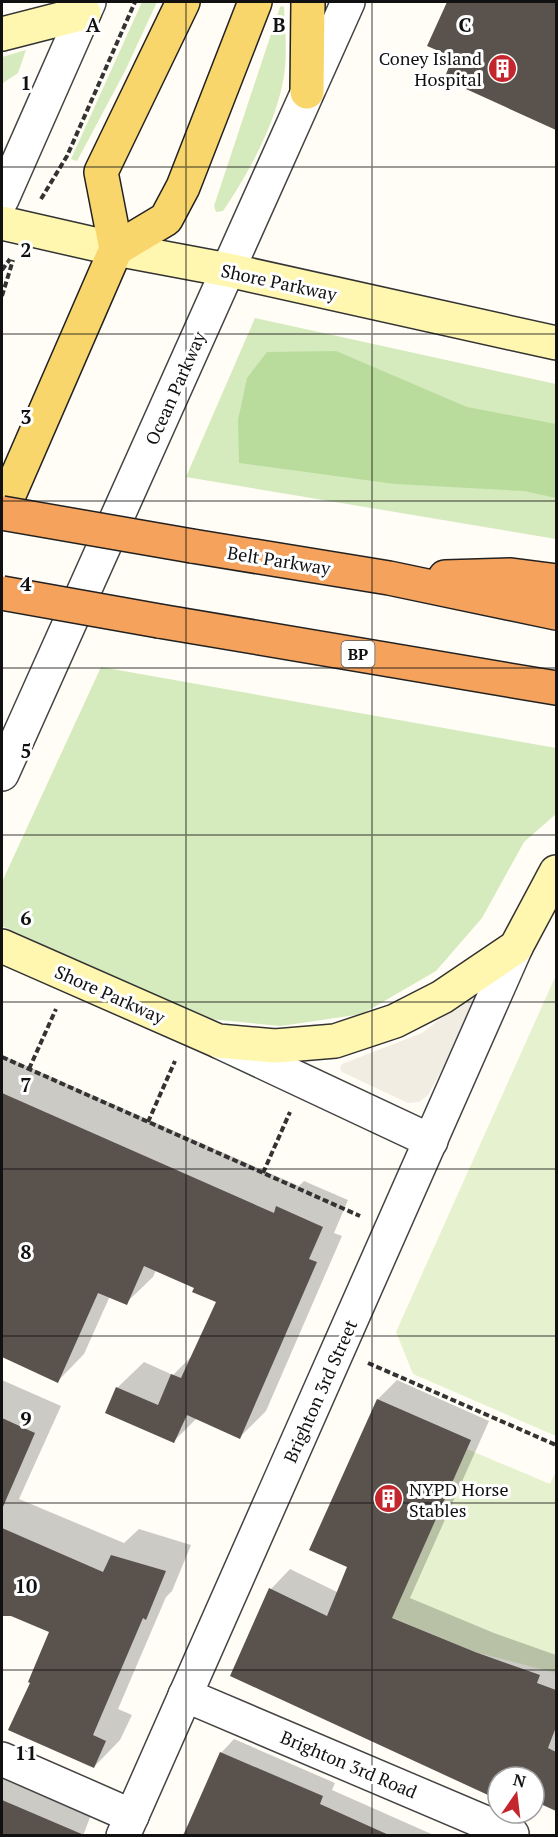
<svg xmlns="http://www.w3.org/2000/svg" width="558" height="1837" viewBox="0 0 558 1837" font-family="'PT Serif',serif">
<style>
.green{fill:#d5ebbd}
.forest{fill:#b9dc9c}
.pitch{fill:#e6f2cf}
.plaza{fill:#f1ede2}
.shadow{fill:#0003}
.building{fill:#5a524d}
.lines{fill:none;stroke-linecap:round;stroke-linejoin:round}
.minor-casing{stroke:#444;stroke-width:36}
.secondary-casing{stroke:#333;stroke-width:36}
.primary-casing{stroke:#222;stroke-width:36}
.motorway-casing{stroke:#222;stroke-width:36}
.path{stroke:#333;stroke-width:4;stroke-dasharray:6 3;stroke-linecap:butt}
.minor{stroke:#fff;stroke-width:33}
.secondary{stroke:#fff6b0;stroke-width:33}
.primary{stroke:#f9d66b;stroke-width:33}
.motorway{stroke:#f5a25d;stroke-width:33}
.motorway-bridge-casing{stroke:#222;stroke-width:36;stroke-linecap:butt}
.motorway-bridge{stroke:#f5a25d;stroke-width:33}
.grid{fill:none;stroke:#111;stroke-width:1.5;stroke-opacity:0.55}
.labels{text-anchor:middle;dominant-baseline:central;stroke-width:6;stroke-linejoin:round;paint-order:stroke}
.shield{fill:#fff;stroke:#585858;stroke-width:1.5}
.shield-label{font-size:16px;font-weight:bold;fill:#111}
.poi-label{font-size:18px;fill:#111;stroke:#fff;text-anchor:end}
.street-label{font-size:18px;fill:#111;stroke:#fff}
.grid-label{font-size:20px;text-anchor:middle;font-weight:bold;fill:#111;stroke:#fff;stroke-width:6;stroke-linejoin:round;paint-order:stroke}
</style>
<rect width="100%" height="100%" fill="#fffdf5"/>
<g class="green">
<polygon points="142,2 157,2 125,71 77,161 71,159"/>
<path d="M 282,6 L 284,7 C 285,31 288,57 283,81 C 275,125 248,174 223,211 L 216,212 L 214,206 L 280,7 Z"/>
<polygon points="26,50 18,73 3,83 2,87 2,57"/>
<polygon points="255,318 556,384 556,539 186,477"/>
<polygon points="101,667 556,748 556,814 524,842 482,918 436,971 362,1014 281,1026 209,1019 2,926 2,882"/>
</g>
<polygon class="forest" points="336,351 467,407 556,424 556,498 524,491 395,484 239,463 238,420 247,378 267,352"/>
<g class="pitch">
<polygon points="556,975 556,1436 413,1374 396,1332"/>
<polygon points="467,1449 550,1484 556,1471 556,1673 475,1652 386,1615 403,1592"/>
</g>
<polygon class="plaza" points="474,993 479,994 480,998 428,1095 419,1102 408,1103 342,1072 340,1068 342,1064 422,1033"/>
<g class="shadow">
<polygon points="448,2 556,2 556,128 446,78 455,56 429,45"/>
<polygon points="4,1056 299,1186 304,1181 348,1200 334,1233 342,1236 266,1411 240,1437 197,1418 173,1442 117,1388 144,1362 173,1375 194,1354 218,1302 196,1287 156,1270 153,1277 126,1303 110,1296 84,1354 58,1381 2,1356 2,1058"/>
<polygon points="2,1380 61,1406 19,1499 124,1543 139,1529 191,1545 172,1591 166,1597 118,1709 132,1715 120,1740 94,1767 32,1682 51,1631 2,1611"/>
<polygon points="397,1380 489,1421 410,1598 494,1633 556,1655 555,1663 556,1664 556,1809 534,1799 534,1777 498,1777 498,1783 487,1793 271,1589 290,1569 339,1593 349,1567 311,1550 378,1399"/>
<polygon points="234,1739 335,1783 332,1790 436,1836 182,1836 198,1806 221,1753"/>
<polygon points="2,1774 92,1812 83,1836 2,1836"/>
</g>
<g class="building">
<polygon points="447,2 556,2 556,130 444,79 453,57 427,46"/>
<polygon points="2,1093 274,1213 276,1206 323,1227 309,1259 317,1262 240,1439 187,1415 174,1443 105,1413 116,1387 158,1405 171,1374 181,1378 216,1302 192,1292 194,1288 144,1266 127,1305 98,1293 58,1383 2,1357"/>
<polygon points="377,1399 471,1440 392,1618 475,1652 540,1675 537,1683 556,1690 556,1727 548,1748 556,1752 556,1811 534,1801 534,1777 498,1777 498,1785 493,1782 488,1795 230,1676 269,1588 327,1616 347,1567 309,1550"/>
<polygon points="2,1418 35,1433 2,1509"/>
<polygon points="2,1528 103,1572 111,1555 166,1571 146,1620 143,1618 93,1735 106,1741 94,1768 8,1730 30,1683 28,1682 49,1632 11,1616 2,1616"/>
<polygon points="220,1752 323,1796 320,1804 391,1836 183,1836"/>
<polygon points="2,1800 84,1835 84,1836 2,1836"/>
</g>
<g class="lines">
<defs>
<g id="minor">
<polyline points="2,199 89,2"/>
<polyline points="2,774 348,2"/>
<polyline points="220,1042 431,1141"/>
<polyline points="185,1695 512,1834"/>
<polyline points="2,1759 132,1816"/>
<polyline points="123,1836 516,947"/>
</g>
<g id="secondary">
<polyline points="2,34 84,13"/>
<polyline points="2,223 116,249 228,270 556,343"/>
<polyline points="2,946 218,1041 275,1046 335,1041 395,1021 442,997 516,947 556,872"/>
</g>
<g id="primary">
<polyline points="307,92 308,2"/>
<polyline points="116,249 166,219 183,187 255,2"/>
<polyline points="2,511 116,249 101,172 183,2"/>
</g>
<g id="motorway">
<polyline points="192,546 389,578 556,613"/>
<polyline points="445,577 511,575 556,581"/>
<polyline points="159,621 556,688"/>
</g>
</defs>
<use href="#minor" class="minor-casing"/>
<use href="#secondary" class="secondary-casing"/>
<use href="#primary" class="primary-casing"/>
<use href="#motorway" class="motorway-casing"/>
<g class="path">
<polyline points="41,199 67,156 135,2"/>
<polyline points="2,270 10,259"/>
<polyline points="2,296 13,260"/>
<polyline points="2,1057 360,1216"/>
<polyline points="29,1069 56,1009"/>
<polyline points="148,1122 175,1061"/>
<polyline points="263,1173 290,1112"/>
<polyline points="368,1363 556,1445"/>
</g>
<use href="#minor" class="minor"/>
<use href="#secondary" class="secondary"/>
<use href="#primary" class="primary"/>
<use href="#motorway" class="motorway"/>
<defs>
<g id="motorway-bridge">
<polyline points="2,513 192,546"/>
<polyline points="2,593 159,621"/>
</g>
</defs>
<use href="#motorway-bridge" class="motorway-bridge-casing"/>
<use href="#motorway-bridge" class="motorway-bridge"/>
</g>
<path class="grid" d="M 186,2 L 186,1836M 372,2 L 372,1836M 2,167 L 556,167M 2,334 L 556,334M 2,501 L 556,501M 2,668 L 556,668M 2,835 L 556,835M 2,1002 L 556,1002M 2,1169 L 556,1169M 2,1336 L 556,1336M 2,1503 L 556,1503M 2,1670 L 556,1670"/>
<defs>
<symbol id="building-disc" viewBox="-11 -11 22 22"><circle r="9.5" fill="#c4262e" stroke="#fff"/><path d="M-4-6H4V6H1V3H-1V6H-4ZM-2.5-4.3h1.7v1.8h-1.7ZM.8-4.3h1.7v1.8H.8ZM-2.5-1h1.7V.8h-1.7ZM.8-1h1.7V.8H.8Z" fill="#fff"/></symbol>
</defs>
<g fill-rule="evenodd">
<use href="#building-disc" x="486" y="52" width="33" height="33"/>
<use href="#building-disc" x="372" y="1482" width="33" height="33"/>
</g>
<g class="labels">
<rect class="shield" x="341.5" y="641" width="33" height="26" rx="4.5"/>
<g class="shield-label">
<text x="358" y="654">BP</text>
</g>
<g class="poi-label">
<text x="482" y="58">Coney Island<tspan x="482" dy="21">Hospital</tspan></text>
<text x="409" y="1489" text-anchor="start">NYPD Horse<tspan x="409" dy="21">Stables</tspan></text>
</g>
<g class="street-label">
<text transform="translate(279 282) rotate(12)">Shore Parkway</text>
<text transform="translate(175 388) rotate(-66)">Ocean Parkway</text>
<text transform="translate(279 560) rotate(9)">Belt Parkway</text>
<text transform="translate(110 994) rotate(24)">Shore Parkway</text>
<text transform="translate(320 1391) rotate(-66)">Brighton 3rd Street</text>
<text transform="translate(349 1764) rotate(23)">Brighton 3rd Road</text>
</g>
</g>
<g class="grid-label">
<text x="93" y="32">A</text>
<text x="279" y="32">B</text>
<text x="465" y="32">C</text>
<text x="26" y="90">1</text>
<text x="26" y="257">2</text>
<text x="26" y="424">3</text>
<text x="26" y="591">4</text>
<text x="26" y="758">5</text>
<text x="26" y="925">6</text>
<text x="26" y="1092">7</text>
<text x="26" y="1259">8</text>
<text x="26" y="1426">9</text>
<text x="26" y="1593">10</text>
<text x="26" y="1760">11</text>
</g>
<rect width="558" height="1837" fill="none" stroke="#111111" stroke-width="6"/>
<g transform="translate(516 1795) rotate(14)"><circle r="28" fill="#ffffff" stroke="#a0a0a0" stroke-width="1.5"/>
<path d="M0-4.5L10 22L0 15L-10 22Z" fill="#c4262e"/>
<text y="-9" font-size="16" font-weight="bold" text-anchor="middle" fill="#111111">N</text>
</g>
</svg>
